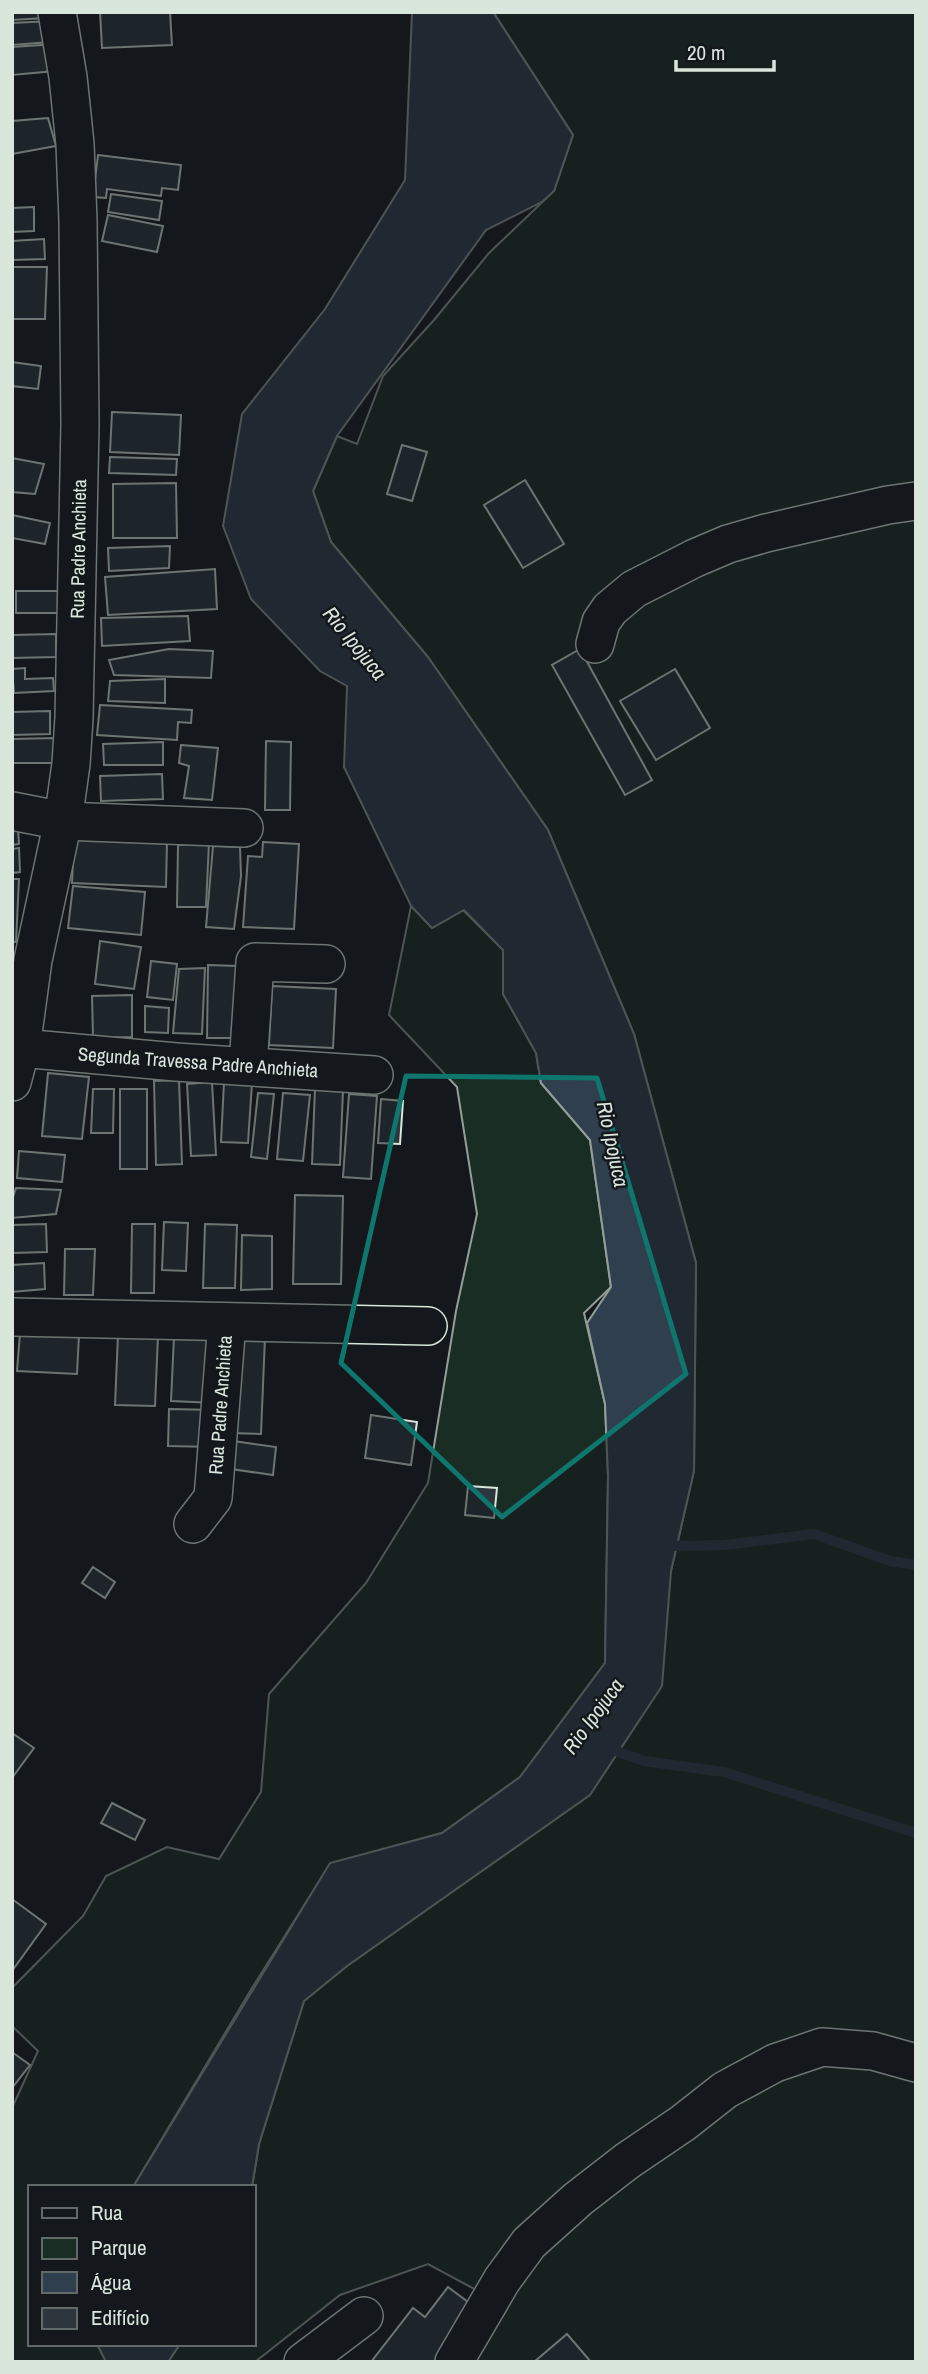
<svg xmlns="http://www.w3.org/2000/svg" width="928" height="2374" viewBox="0 0 928 2374" font-family="'Archivo Narrow',sans-serif">
<style>
.green{fill:#1a2d24;stroke:#939e99;stroke-width:2}
.water{fill:#2f3f4d;stroke:#939e99;stroke-width:2}
.lines{fill:none;stroke-linecap:round;stroke-linejoin:round}
.stream{stroke:#2f3f4d;stroke-width:10}
.building{fill:#2c363c;stroke:#d8e6dc;stroke-width:2}
.minor-casing{stroke:#d8e6dc;stroke-width:40}
.minor{stroke:#14181c;stroke-width:37}
.marked{fill:none;stroke:#0f766e;stroke-width:5;stroke-linejoin:round}
.labels{text-anchor:middle;dominant-baseline:central;stroke-width:5;stroke-linejoin:round;paint-order:stroke}
.street-label{font-size:19px;fill:#d8e6dc;stroke:#14181c}
.water-label{font-size:21px;font-style:italic;fill:#d8e6dc;stroke:#14181c}
</style>
<rect width="100%" height="100%" fill="#14181c"/>
<g class="green">
<polygon points="493,12 916,12 916,2362 473,2362 504,2305 428,2264 340,2295 255,2362 168,2362 180,2344 254,2344 252,2187 259,2144 304,2001 347,1966 589,1795 671,1571 694,1471 696,1263 634,1034 548,830 428,657 331,542 313,491 337,436 357,444 383,376 434,320 489,253 554,191 573,135"/>
<polygon points="411,906 432,928 463,910 503,950 503,994 536,1053 541,1083 590,1140 611,1287 584,1313 605,1404 608,1476 605,1663 520,1777 442,1833 330,1864 252,1988 133,2187 30,2187 30,2344 97,2344 106,2361 12,2362 12,2108 38,2051 12,2026 12,1988 83,1916 106,1876 167,1847 219,1859 261,1792 269,1694 366,1583 428,1483 456,1311 477,1214 457,1087 389,1015"/>
</g>
<g class="water">
<polygon points="412,12 493,12 573,135 554,191 542,202 486,230 337,436 313,491 331,542 428,657 548,830 634,1034 696,1263 694,1471 671,1571 662,1686 590,1795 347,1966 304,2001 259,2144 252,2187 133,2187 330,1863 442,1833 520,1777 605,1663 608,1476 605,1404 587,1323 611,1287 590,1140 541,1083 536,1053 503,994 503,950 464,910 432,928 411,906 344,767 347,686 320,671 251,599 223,526 242,414 325,309 405,180"/>
<polygon points="97,2344 180,2344 168,2362 106,2362"/>
</g>
<g class="lines">
<g class="stream">
<polyline points="667,1546 725,1545 814,1534 890,1561 916,1565"/>
<polyline points="607,1748 644,1761 724,1772 916,1833"/>
</g>
</g>
<g class="building">
<polygon points="12,12 46,12 46,18 12,20"/>
<polygon points="100,12 170,12 172,45 102,48"/>
<polygon points="50,21 50,42 12,45 12,23"/>
<polygon points="55,44 55,71 12,75 12,47"/>
<polygon points="48,118 56,146 12,154 12,121"/>
<polygon points="98,155 181,165 178,190 162,188 161,196 107,189 106,198 93,197"/>
<polygon points="111,194 162,201 159,220 108,212"/>
<polygon points="34,207 34,231 12,232 12,208"/>
<polygon points="108,215 163,226 157,252 102,241"/>
<polygon points="44,239 45,259 12,260 12,241"/>
<polygon points="12,267 47,267 45,319 12,319"/>
<polygon points="12,362 41,366 38,389 12,386"/>
<polygon points="112,412 181,415 179,455 110,452"/>
<polygon points="402,445 427,452 412,501 387,494"/>
<polygon points="110,457 177,459 176,475 109,473"/>
<polygon points="12,458 44,464 35,494 12,492"/>
<polygon points="525,480 564,544 523,568 484,505"/>
<polygon points="176,483 177,538 113,538 113,484"/>
<polygon points="12,515 50,523 45,544 12,538"/>
<polygon points="170,546 169,568 109,571 108,548"/>
<polygon points="215,569 217,609 108,615 105,577"/>
<rect x="16" y="591" width="43" height="22"/>
<polygon points="188,616 190,641 102,646 101,618"/>
<polygon points="56,634 56,657 12,658 12,635"/>
<polygon points="169,649 213,651 211,678 114,675 109,660"/>
<polygon points="580,649 652,780 625,795 552,665"/>
<polygon points="25,668 25,679 53,678 54,691 14,693 12,669"/>
<polygon points="675,669 710,728 656,760 620,701"/>
<polygon points="165,679 165,703 108,701 110,681"/>
<polygon points="100,705 192,710 191,723 178,722 177,740 97,735"/>
<polygon points="50,711 50,734 12,735 12,712"/>
<polygon points="55,738 55,763 12,763 12,739"/>
<polygon points="266,741 291,742 290,810 265,810"/>
<polygon points="163,742 163,765 104,765 103,744"/>
<polygon points="181,745 218,748 212,800 184,798 189,766 179,763"/>
<polygon points="162,774 163,799 101,801 100,776"/>
<polygon points="17,814 19,844 12,845 12,815"/>
<polygon points="74,838 167,841 166,887 72,883"/>
<polygon points="263,842 299,844 294,929 243,927 248,856 262,857"/>
<polygon points="209,843 206,907 177,907 178,845"/>
<polygon points="213,846 240,847 241,876 234,929 206,927"/>
<polygon points="19,848 20,872 12,873 12,849"/>
<polygon points="12,879 19,879 16,942 12,942"/>
<polygon points="73,886 145,892 141,935 68,928"/>
<polygon points="100,941 141,947 134,989 95,984"/>
<polygon points="151,961 177,964 173,1000 147,997"/>
<polygon points="208,965 238,966 237,1038 207,1038"/>
<polygon points="205,968 202,1034 173,1033 179,969"/>
<polygon points="272,986 336,989 333,1048 269,1045"/>
<polygon points="132,995 132,1037 93,1038 92,996"/>
<polygon points="145,1006 169,1008 168,1033 145,1032"/>
<polygon points="48,1073 89,1077 82,1139 42,1136"/>
<polygon points="179,1080 182,1164 156,1165 154,1081"/>
<polygon points="212,1082 216,1155 191,1156 187,1084"/>
<polygon points="224,1082 252,1083 248,1143 221,1142"/>
<polygon points="315,1088 343,1090 340,1165 312,1164"/>
<polygon points="93,1089 114,1089 113,1133 91,1133"/>
<rect x="120" y="1089" width="27" height="80"/>
<polygon points="258,1093 274,1094 267,1159 251,1157"/>
<polygon points="283,1093 310,1095 303,1161 277,1159"/>
<polygon points="349,1094 377,1096 371,1179 343,1177"/>
<polygon points="381,1099 403,1101 400,1144 378,1143"/>
<polygon points="19,1151 65,1155 62,1182 17,1178"/>
<polygon points="16,1188 61,1190 56,1214 12,1218 12,1200"/>
<polygon points="295,1195 343,1196 341,1284 293,1284"/>
<polygon points="164,1222 188,1223 186,1271 162,1270"/>
<polygon points="46,1224 47,1252 12,1253 12,1225"/>
<polygon points="132,1224 155,1224 154,1293 131,1293"/>
<polygon points="205,1224 237,1225 235,1288 203,1288"/>
<polygon points="242,1235 272,1236 272,1289 241,1290"/>
<polygon points="65,1249 95,1249 93,1295 64,1295"/>
<polygon points="44,1263 45,1289 12,1292 12,1265"/>
<polygon points="20,1333 79,1335 77,1374 17,1371"/>
<polygon points="118,1334 158,1336 155,1406 115,1405"/>
<polygon points="232,1335 265,1337 261,1434 229,1433"/>
<polygon points="174,1336 219,1339 215,1403 171,1401"/>
<polygon points="169,1409 215,1410 214,1447 168,1446"/>
<polygon points="371,1415 417,1422 411,1465 365,1458"/>
<polygon points="226,1440 276,1447 273,1475 223,1468"/>
<polygon points="468,1486 497,1488 494,1518 465,1515"/>
<polygon points="93,1567 115,1582 105,1598 82,1583"/>
<polygon points="12,1733 34,1748 12,1778"/>
<polygon points="112,1803 145,1820 135,1840 101,1823"/>
<polygon points="12,1899 46,1924 12,1971"/>
<polygon points="12,2052 30,2065 12,2088"/>
<polygon points="448,2287 476,2308 434,2362 371,2362 413,2308 425,2317"/>
<polygon points="567,2334 591,2362 534,2362"/>
</g>
<g class="lines">
<defs>
<g id="minor">
<polyline points="595,644 601,622 610,609 634,589 695,558 728,544 766,533 888,505 916,501"/>
<polyline points="12,811 63,821 244,828"/>
<polyline points="21,1048 176,1062 374,1075"/>
<polyline points="248,1066 255,962 326,964"/>
<polyline points="12,1082 21,1048 33,960 63,821 71,764 74,718 80,424 78,221 75,144 68,77 57,12"/>
<polyline points="12,1317 428,1326"/>
<polyline points="193,1524 213,1498 227,1322"/>
<polyline points="303,2362 364,2316"/>
<polyline points="454,2362 502,2280 529,2243 578,2199 627,2161 683,2123 725,2090 775,2063 822,2047 873,2051 916,2063"/>
</g>
</defs>
<use href="#minor" class="minor-casing"/>
<use href="#minor" class="minor"/>
</g>
<path d="M0 0H928V2374H0ZM 406,1076 L 597,1078 L 686,1374 L 502,1517 L 341,1363 Z" fill="#14181c" fill-opacity=".55" fill-rule="evenodd"/>
<path class="marked" d="M 406,1076 L 597,1078 L 686,1374 L 502,1517 L 341,1363 Z"/>
<g class="labels">
<g class="street-label">
<text transform="translate(78 549) rotate(-89)">Rua Padre Anchieta</text>
<text transform="translate(198 1062) rotate(4)">Segunda Travessa Padre Anchieta</text>
<text transform="translate(220 1405) rotate(-86)">Rua Padre Anchieta</text>
</g>
<g class="water-label">
<text transform="translate(355 643) rotate(51)">Rio Ipojuca</text>
<text transform="translate(613 1144) rotate(78)">Rio Ipojuca</text>
<text transform="translate(593 1716) rotate(-54)">Rio Ipojuca</text>
</g>
</g>
<rect width="928" height="2374" fill="none" stroke="#d8e6dc" stroke-width="28"/>
<rect x="28" y="2185" width="228" height="161" fill="#14181c" stroke="#626a69" stroke-width="2"/>
<rect x="42" y="2208" width="35" height="10" fill="#14181c" stroke="#626a69" stroke-width="2"/>
<text x="91" y="2220" font-size="21" fill="#d8e6dc">Rua</text>
<rect x="42" y="2238" width="35" height="21" fill="#1a2d24" stroke="#626a69" stroke-width="2"/>
<text x="91" y="2255" font-size="21" fill="#d8e6dc">Parque</text>
<rect x="42" y="2272" width="35" height="21" fill="#2f3f4d" stroke="#626a69" stroke-width="2"/>
<text x="91" y="2290" font-size="21" fill="#d8e6dc">Água</text>
<rect x="42" y="2308" width="35" height="21" fill="#2c363c" stroke="#626a69" stroke-width="2"/>
<text x="91" y="2325" font-size="21" fill="#d8e6dc">Edifício</text>
<path d="M676 60v10h98v-10" fill="none" stroke="#d8e6dc" stroke-width="3.5"/>
<text x="687" y="60" font-size="21" fill="#d8e6dc" stroke="#14181c" stroke-width="5" paint-order="stroke">20 m</text>
</svg>
